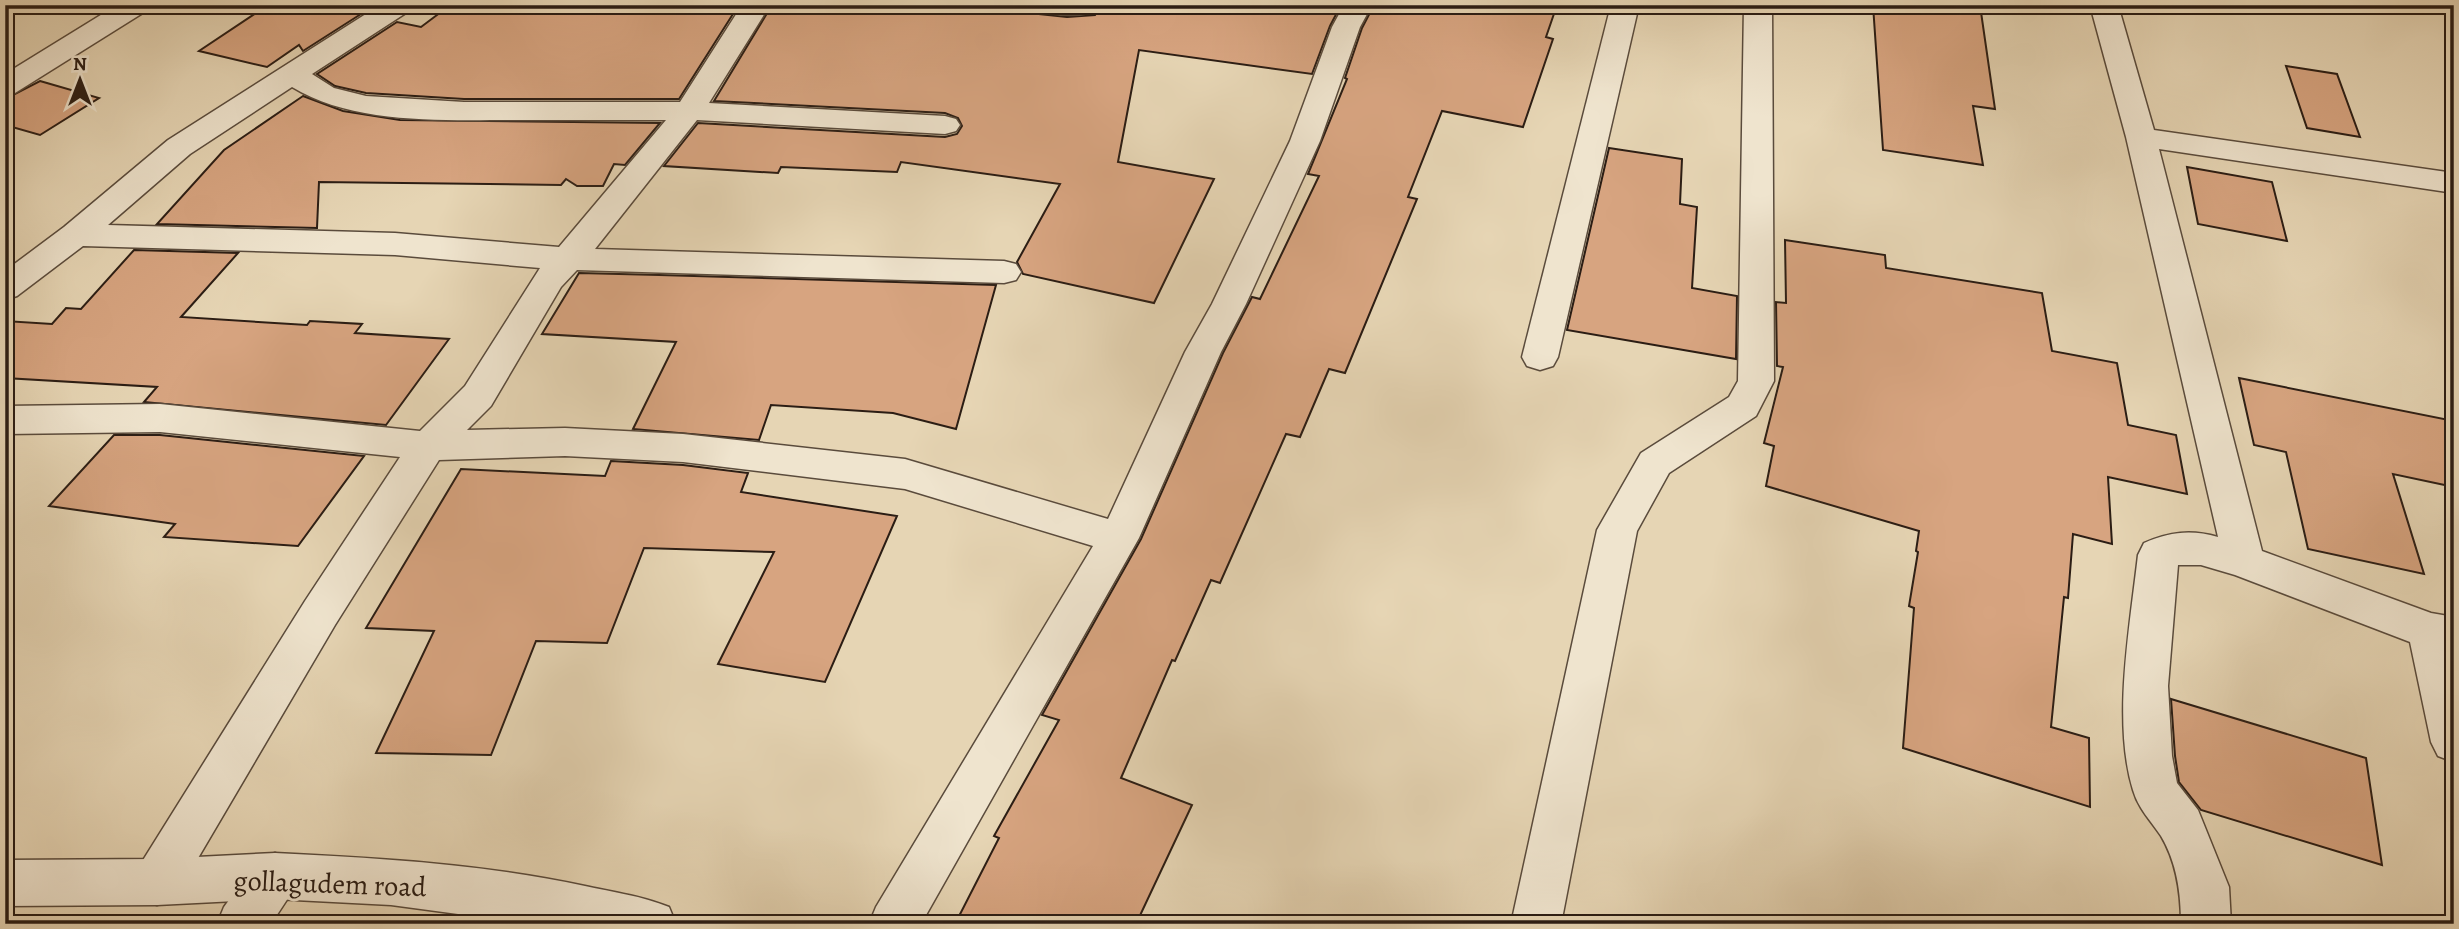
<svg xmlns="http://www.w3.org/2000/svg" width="2459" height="929" viewBox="0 0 2459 929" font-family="Alegreya,serif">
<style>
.building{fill:#d7a480;stroke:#2b1d14;stroke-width:2}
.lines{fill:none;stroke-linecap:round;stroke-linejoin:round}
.minor-casing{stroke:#5a4b3c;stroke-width:3}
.tertiary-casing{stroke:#5a4b3c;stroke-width:3}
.minor{fill:#efe4ce;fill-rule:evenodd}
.tertiary{fill:#efe4ce;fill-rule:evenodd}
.labels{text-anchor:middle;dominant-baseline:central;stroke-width:6;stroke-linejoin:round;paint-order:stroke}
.near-street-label{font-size:28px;fill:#2b1d14;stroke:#efe4ce}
</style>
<rect width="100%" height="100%" fill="#e6d5b4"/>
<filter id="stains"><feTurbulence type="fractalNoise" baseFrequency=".00286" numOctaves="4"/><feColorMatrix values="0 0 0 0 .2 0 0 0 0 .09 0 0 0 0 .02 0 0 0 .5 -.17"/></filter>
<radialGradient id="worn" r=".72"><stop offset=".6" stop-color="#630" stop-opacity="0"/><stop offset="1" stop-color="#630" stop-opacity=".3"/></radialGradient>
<g class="building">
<polygon points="263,5 357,5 349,11 361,14 303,51 299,45 267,67 199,51 265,7"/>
<polygon points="772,5 888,10 890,5 1000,5 999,7 1035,8 1039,14 1067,17 1095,15 1100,8 1211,12 1212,5 1341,5 1330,26 1312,74 1139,50 1118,162 1214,179 1154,303 1023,274 1017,262 1060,184 901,162 897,172 781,167 778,173 664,166 698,123 945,137 957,134 962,126 958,118 945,113 714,101"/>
<polygon points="1374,5 1557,5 1546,37 1553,39 1523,127 1442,111 1408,197 1417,199 1345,373 1329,369 1300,437 1286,434 1220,583 1211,580 1175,661 1172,660 1121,778 1192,805 1136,924 955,924 999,838 994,836 1059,720 1042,715 1141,539 1223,353 1252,297 1260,299 1319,176 1308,174 1347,79 1345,78 1362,28"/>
<polygon points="1873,5 1980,5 1995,109 1973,106 1983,165 1883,150"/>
<polygon points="449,6 568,7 733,14 679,99 464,99 366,93 335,86 317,74 397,22 421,27"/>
<polygon points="2286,66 2337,74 2360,137 2307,128"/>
<polygon points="40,81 99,98 40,135 5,125 5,99"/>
<polygon points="303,96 343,111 400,120 660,123 625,165 614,164 603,186 577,186 566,179 561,185 319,182 317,228 157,224 224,150"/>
<polygon points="1609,148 1682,159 1680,204 1697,207 1692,288 1737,296 1736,359 1567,330"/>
<polygon points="2187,167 2272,182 2287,241 2198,224"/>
<polygon points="1785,240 1885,255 1886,268 2042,293 2052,351 2117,363 2128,425 2176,435 2187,494 2108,477 2112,544 2073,534 2068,598 2064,597 2051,727 2089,738 2090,807 1903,748 1914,608 1909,606 1918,552 1916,551 1919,531 1766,486 1774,446 1764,443 1783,367 1777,366 1776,302 1786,303"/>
<polygon points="134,250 238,253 181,317 307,325 310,321 362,324 355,333 449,339 386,425 144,402 157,387 5,378 5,321 52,324 66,308 81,309"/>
<polygon points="579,273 659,275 996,285 956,429 893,413 771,405 759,440 633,429 676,342 542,334"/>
<polygon points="2239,378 2454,421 2454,487 2393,474 2424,574 2308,549 2286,452 2254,445"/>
<polygon points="114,435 160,435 364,456 298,546 164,537 175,524 49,506"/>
<polygon points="611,461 683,465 748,473 741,492 897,516 825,682 718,664 774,552 644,548 607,643 536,641 491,755 376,753 434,631 366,628 461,469 605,476"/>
<polygon points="2171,699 2366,758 2382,865 2201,810 2179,782 2175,756"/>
</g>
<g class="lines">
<defs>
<g id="minor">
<polygon points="117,5 150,5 146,11 15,93 5,96 5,74"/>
<path d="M 380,5 L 413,5 L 409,11 L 312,74 L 334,88 L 366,96 L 464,102 L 680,102 L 742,5 L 770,5 L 709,103 L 945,116 L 956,119 L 960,125 L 956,131 L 945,134 L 697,120 L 595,249 L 1004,261 L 1016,264 L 1021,272 L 1016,280 L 1004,283 L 577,270 L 561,287 L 491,406 L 467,430 L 565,428 L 683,434 L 905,459 L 1108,519 L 1185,352 L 1212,304 L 1290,141 L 1332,27 L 1344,5 L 1372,5 L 1360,27 L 1320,141 L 1246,304 L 1221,352 L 1139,538 L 921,924 L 869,924 L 876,907 L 1093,546 L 905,489 L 683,462 L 565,456 L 439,460 L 335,625 L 174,899 L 157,905 L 140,899 L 133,882 L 140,865 L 305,601 L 400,457 L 160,432 L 5,434 L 5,406 L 160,404 L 420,431 L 465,386 L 540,268 L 395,255 L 83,246 L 17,296 L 5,300 L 5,271 L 64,227 L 168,140 ZM 292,87 C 354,125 445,120 516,120 C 566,120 616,120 666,120 L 559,247 L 395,233 L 108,225 L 190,154 Z"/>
<path d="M 1036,5 L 1097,5 L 1098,6 L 1094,12 C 1077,16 1057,15 1040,11 Z"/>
<polygon points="1611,5 1639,5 1558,357 1553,366 1540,370 1527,366 1522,357"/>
<polygon points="1744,5 1772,5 1774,381 1756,416 1669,473 1637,531 1561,924 1511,924 1597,530 1641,453 1729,397 1738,381"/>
<path d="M 2090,5 L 2118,5 L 2154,130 L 2454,173 L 2454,193 L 2159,149 L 2262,551 L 2431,613 L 2454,617 L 2454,762 L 2438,756 L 2431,742 L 2410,642 L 2235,575 L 2201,565 L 2178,565 L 2168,686 L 2172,756 L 2177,783 L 2198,810 L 2229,887 L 2231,924 L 2181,924 C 2181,893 2177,863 2161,836 C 2151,821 2138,808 2133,790 C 2112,722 2130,626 2138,555 L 2144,543 C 2169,532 2191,529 2218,537 L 2126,137 Z"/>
<polygon points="275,853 292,860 299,876 292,892 271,924 217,924 224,907 258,860"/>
</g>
<path id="tertiary" d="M 275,853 C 379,858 484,864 585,886 C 613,892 642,896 669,907 L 676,924 L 533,924 L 391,905 L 275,899 L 157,905 L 5,906 L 5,860 L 157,859 Z"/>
</defs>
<use href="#minor" class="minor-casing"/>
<use href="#tertiary" class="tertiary-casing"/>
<use href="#minor" class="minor"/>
<use href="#tertiary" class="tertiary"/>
</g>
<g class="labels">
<g class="near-street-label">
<text transform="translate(330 884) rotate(2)">gollagudem road</text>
</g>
</g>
<rect width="2459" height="929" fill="none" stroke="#e6d5b4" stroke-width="28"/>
<rect x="7" y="7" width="2445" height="915" fill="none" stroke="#2b1d14" stroke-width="3.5"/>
<rect x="14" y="14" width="2431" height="901" fill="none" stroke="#2b1d14" stroke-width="2"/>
<g transform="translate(80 80)" stroke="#efe4ce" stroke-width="5" paint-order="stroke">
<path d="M0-5L12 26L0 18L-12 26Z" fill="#2b1d14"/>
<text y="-10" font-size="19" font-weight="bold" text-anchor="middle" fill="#2b1d14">N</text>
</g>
<rect width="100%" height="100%" filter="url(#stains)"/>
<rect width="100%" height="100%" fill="url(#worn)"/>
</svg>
